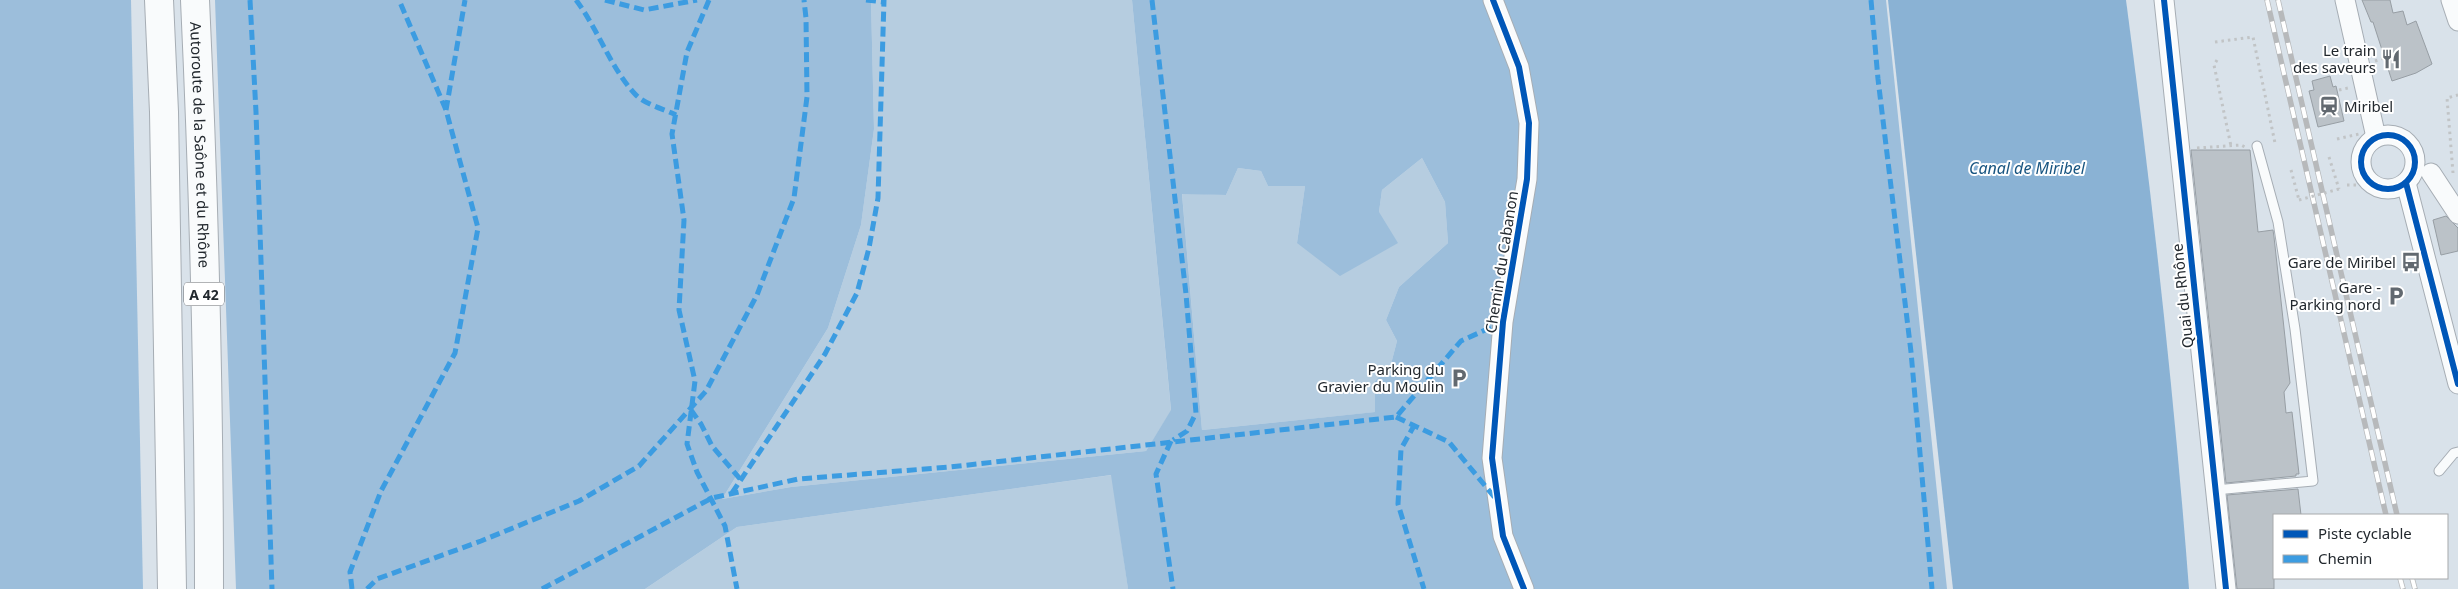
<svg xmlns="http://www.w3.org/2000/svg" width="2458" height="589" viewBox="0 0 2458 589" font-family="'Noto Sans',sans-serif">
<style>
.green{fill:#b6cde0}
.forest{fill:#9cbedb;fill-rule:evenodd}
.water{fill:#8ab2d4}
.building{fill:#bbc2c8;stroke:#979ea4}
.lines{fill:none;stroke-linecap:round;stroke-linejoin:round}
.lane-casing{stroke:#a6adb4;stroke-width:11}
.street-casing{stroke:#a6adb4;stroke-width:21}
.highway-casing{stroke:#a6adb4;stroke-width:30}
.path{stroke:#c1c4c6;stroke-width:3;stroke-dasharray:2.5 4;stroke-linecap:butt}
.lane{stroke:#f9fbfc;stroke-width:9}
.street{stroke:#f9fbfc;stroke-width:19}
.highway{stroke:#f9fbfc;stroke-width:28}
.rail-casing{stroke:#b7b9bb;stroke-width:5.5}
.rail{stroke:#fff;stroke-width:4;stroke-dasharray:11;stroke-linecap:butt}
.path-bridge{stroke:#c1c4c6;stroke-width:3;stroke-dasharray:2.5 4;stroke-linecap:butt}
.quiet{stroke:#3c9ce1;stroke-width:5;stroke-dasharray:10 5;stroke-linecap:butt}
.cycleway-casing{stroke:#fff;stroke-width:9}
.cycleway{stroke:#0057b8;stroke-width:6}
.labels{text-anchor:middle;dominant-baseline:central;stroke-width:4;stroke-linejoin:round;paint-order:stroke}
.shield{fill:#fff;stroke:#64686d;stroke-width:1}
.shield-label{font-size:14px;font-weight:bold;fill:#22282e}
.poi-label{font-size:15px;fill:#22282e;stroke:#fff;text-anchor:end}
.street-label{font-size:15px;fill:#22282e;stroke:#fff}
.water-label{font-size:16px;font-style:italic;fill:#185581;stroke:#fff}
</style>
<rect width="100%" height="100%" fill="#d9e2ea"/>
<g class="green">
<polygon points="871,0 1132,0 1171,411 1146,451 791,487 722,499 828,328 861,225 874,129"/>
<polygon points="1422,158 1445,202 1448,243 1399,287 1386,320 1397,341 1391,364 1375,381 1376,412 1202,430 1182,193 1226,195 1238,168 1261,171 1268,186 1305,186 1297,243 1379,212 1382,190"/>
<polygon points="1112,475 1128,589 645,589 737,527"/>
</g>
<g class="forest">
<polygon points="0,0 131,0 143,589 0,589"/>
<path d="M 215,0 L 871,0 L 874,129 L 861,225 L 828,328 L 722,499 L 791,487 L 1146,451 L 1171,410 L 1132,0 L 1886,0 L 1947,589 L 1128,589 L 1111,475 L 737,527 L 645,589 L 236,589 ZM 1422,158 L 1445,202 L 1448,243 L 1399,287 L 1386,320 L 1397,341 L 1391,364 L 1375,381 L 1375,412 L 1202,430 L 1182,194 L 1226,195 L 1238,168 L 1261,171 L 1268,186 L 1305,186 L 1297,243 L 1340,276 L 1398,243 L 1379,212 L 1382,190 Z"/>
</g>
<path class="water" d="M 1888,0 L 2126,0 C 2152,196 2174,392 2189,589 L 1953,589 Z"/>
<g class="building">
<polygon points="2362,0 2390,0 2393,13 2403,11 2407,25 2416,21 2432,64 2416,73 2392,81 2373,22 2371,22"/>
<polygon points="2330,76 2333,87 2336,86 2344,121 2318,127 2309,91 2314,90 2312,81"/>
<polygon points="2191,150 2250,150 2258,232 2273,230 2274,237 2290,383 2284,392 2286,413 2292,412 2299,474 2296,474 2296,476 2226,483"/>
<polygon points="2446,216 2458,228 2458,251 2441,255 2433,220"/>
<polygon points="2298,489 2301,515 2274,515 2274,589 2237,589 2227,495"/>
</g>
<g class="lines">
<defs>
<g id="lane">
<polyline points="2439,471 2454,453 2458,452"/>
<polyline points="2215,490 2313,481 2295,329 2278,222 2257,146"/>
</g>
<g id="street">
<polyline points="1493,0 1519,67 1529,123 1527,179 1503,322 1492,458 1503,536 1524,589"/>
<polyline points="2164,0 2226,589"/>
<polyline points="2345,0 2376,137"/>
<polyline points="2451,0 2458,21"/>
<circle cx="2388" cy="162" r="27"/>
<polyline points="2431,173 2458,214"/>
<polyline points="2406,183 2458,384"/>
</g>
<g id="highway">
<polyline points="159,0 164,112 172,589"/>
<path id="s1" d="M 195,0 C 204,196 209,393 209,589"/>
</g>
</defs>
<use href="#lane" class="lane-casing"/>
<use href="#street" class="street-casing"/>
<use href="#highway" class="highway-casing"/>
<g class="path">
<polyline points="2215,42 2253,37 2275,143"/>
<polyline points="2217,60 2214,65 2231,146"/>
<polyline points="2375,61 2384,58"/>
<polyline points="2339,90 2348,88"/>
<polyline points="2337,139 2359,134"/>
<polyline points="2197,148 2241,145 2245,147"/>
<polyline points="2329,157 2339,189"/>
<polyline points="2291,170 2299,200"/>
<polyline points="2453,173 2447,98 2458,95"/>
<polyline points="2347,185 2358,185"/>
</g>
<use href="#lane" class="lane"/>
<use href="#street" class="street"/>
<use href="#highway" class="highway"/>
<defs>
<g id="rail">
<polyline points="2267,0 2386,515"/>
<polyline points="2278,0 2397,515"/>
<polyline points="2400,578 2403,589"/>
<polyline points="2412,578 2415,589"/>
</g>
</defs>
<use href="#rail" class="rail-casing"/>
<use href="#rail" class="rail"/>
<polyline class="path-bridge" points="2299,200 2339,189"/>
<g class="quiet">
<polyline points="250,0 256,112 272,589"/>
<path d="M 576,0 C 598,29 610,67 635,94 C 644,104 664,109 676,115"/>
<polyline points="605,0 644,10 697,0"/>
<polyline points="709,0 687,52 672,134 684,220 679,310 695,381 687,444 697,472 725,526 737,589"/>
<polyline points="866,0 884,2"/>
<polyline points="1152,0 1186,294 1196,413 1187,431 1173,440"/>
<polyline points="1871,0 1878,79 1911,352 1932,589"/>
<polyline points="446,110 465,0"/>
<polyline points="691,410 701,424 712,446 741,480"/>
<polyline points="1396,417 1449,442 1496,499"/>
<polyline points="1415,424 1401,449 1398,504 1424,589"/>
<polyline points="1171,441 1156,474 1173,589"/>
<polyline points="732,493 825,354 857,293 869,248 878,198 884,0"/>
<polyline points="352,589 350,572 381,491 455,353 478,228 446,110 399,0"/>
<polyline points="367,589 377,579 481,541 579,501 639,466 706,391 757,295 794,198 807,97 806,18 804,0"/>
<polyline points="542,589 712,498 798,479 950,467 1396,417 1461,341 1503,322"/>
</g>
<defs>
<g id="cycleway">
<polyline points="1493,0 1519,67 1529,123 1527,179 1503,322 1492,458 1503,536 1524,589"/>
<polyline points="2164,0 2226,589"/>
<circle cx="2388" cy="162" r="27"/>
<polyline points="2406,183 2458,384"/>
</g>
</defs>
<use href="#cycleway" class="cycleway-casing"/>
<use href="#cycleway" class="cycleway"/>
</g>
<defs>
<symbol id="restaurant-bare" viewBox="-9 -9 18 18"><path d="M-5-6h1v4h1v-4h1v4h1v-4h1v5L-1.5 .5V6h-2V.5L-5-1ZM5-6V6H3V1.5H1.5Q1.5-4 5-6Z" fill="#626970" stroke="#fff" stroke-width="2.5" paint-order="stroke"/></symbol>
<symbol id="station-bare" viewBox="-9 -9 18 18"><path d="M-3-6H3Q5-6 5-4V2Q5 4 3 4L4.5 6H3L1.5 4h-3L-3 6H-4.5L-3 4Q-5 4-5 2V-4Q-5-6-3-6ZM-3.5-4v3h7v-3ZM-3.5 1v1.5H-2V1ZM2 1v1.5H3.5V1Z" fill="#626970" stroke="#fff" stroke-width="2.5" paint-order="stroke"/></symbol>
<symbol id="bus-bare" viewBox="-9 -9 18 18"><path d="M-5-6H5V4H4V6H2V4H-2V6H-4V4H-5ZM-3.5-4V0h7V-4ZM-3.5 1.2v1.5H-2V1.2ZM2 1.2v1.5H3.5V1.2Z" fill="#626970" stroke="#fff" stroke-width="2.5" paint-order="stroke"/></symbol>
<symbol id="parking-bare" viewBox="-9 -9 18 18"><path d="M-3.5-5.5H1a3.5 3.5 0 0 1 0 7H-1V5.5H-3.5ZM-1-3.4V-.6H.8a1.4 1.4 0 0 0 0-2.8Z" fill="#626970" stroke="#fff" stroke-width="2.5" paint-order="stroke"/></symbol>
</defs>
<g fill-rule="evenodd">
<use href="#restaurant-bare" x="2377" y="45" width="28" height="28"/>
<use href="#station-bare" x="2315" y="92" width="28" height="28"/>
<use href="#bus-bare" x="2397" y="248" width="28" height="28"/>
<use href="#parking-bare" x="2382" y="282" width="28" height="28"/>
<use href="#parking-bare" x="1445" y="364" width="28" height="28"/>
</g>
<g class="labels">
<rect class="shield" x="184" y="282.5" width="40" height="23" rx="4"/>
<g class="shield-label">
<text x="204" y="294">A 42</text>
</g>
<g class="poi-label">
<text x="2376" y="50">Le train<tspan x="2376" dy="17">des saveurs</tspan></text>
<text x="2344" y="106" text-anchor="start">Miribel</text>
<text x="2396" y="262">Gare de Miribel</text>
<text x="2381" y="287">Gare -<tspan x="2381" dy="17">Parking nord</tspan></text>
<text x="1444" y="369">Parking du<tspan x="1444" dy="17">Gravier du Moulin</tspan></text>
</g>
<g class="street-label">
<text stroke="none"><textPath href="#s1" startOffset="145">Autoroute de la Saône et du Rhône</textPath></text>
<text transform="translate(1501 262) rotate(-81)">Chemin du Cabanon</text>
<text transform="translate(2182 296) rotate(-96)">Quai du Rhône</text>
</g>
<g class="water-label">
<text x="2027" y="168">Canal de Miribel</text>
</g>
</g>
<rect x="2273" y="514" width="175" height="65" fill="#ffffff" stroke="#a7a9ab"/>
<rect x="2283" y="530" width="25" height="8" fill="#0057b8" stroke="#a7a9ab"/>
<text x="2318" y="539" font-size="15" fill="#22282e">Piste cyclable</text>
<rect x="2283" y="555" width="25" height="8" fill="#3c9ce1" stroke="#a7a9ab"/>
<text x="2318" y="564" font-size="15" fill="#22282e">Chemin</text>
</svg>
